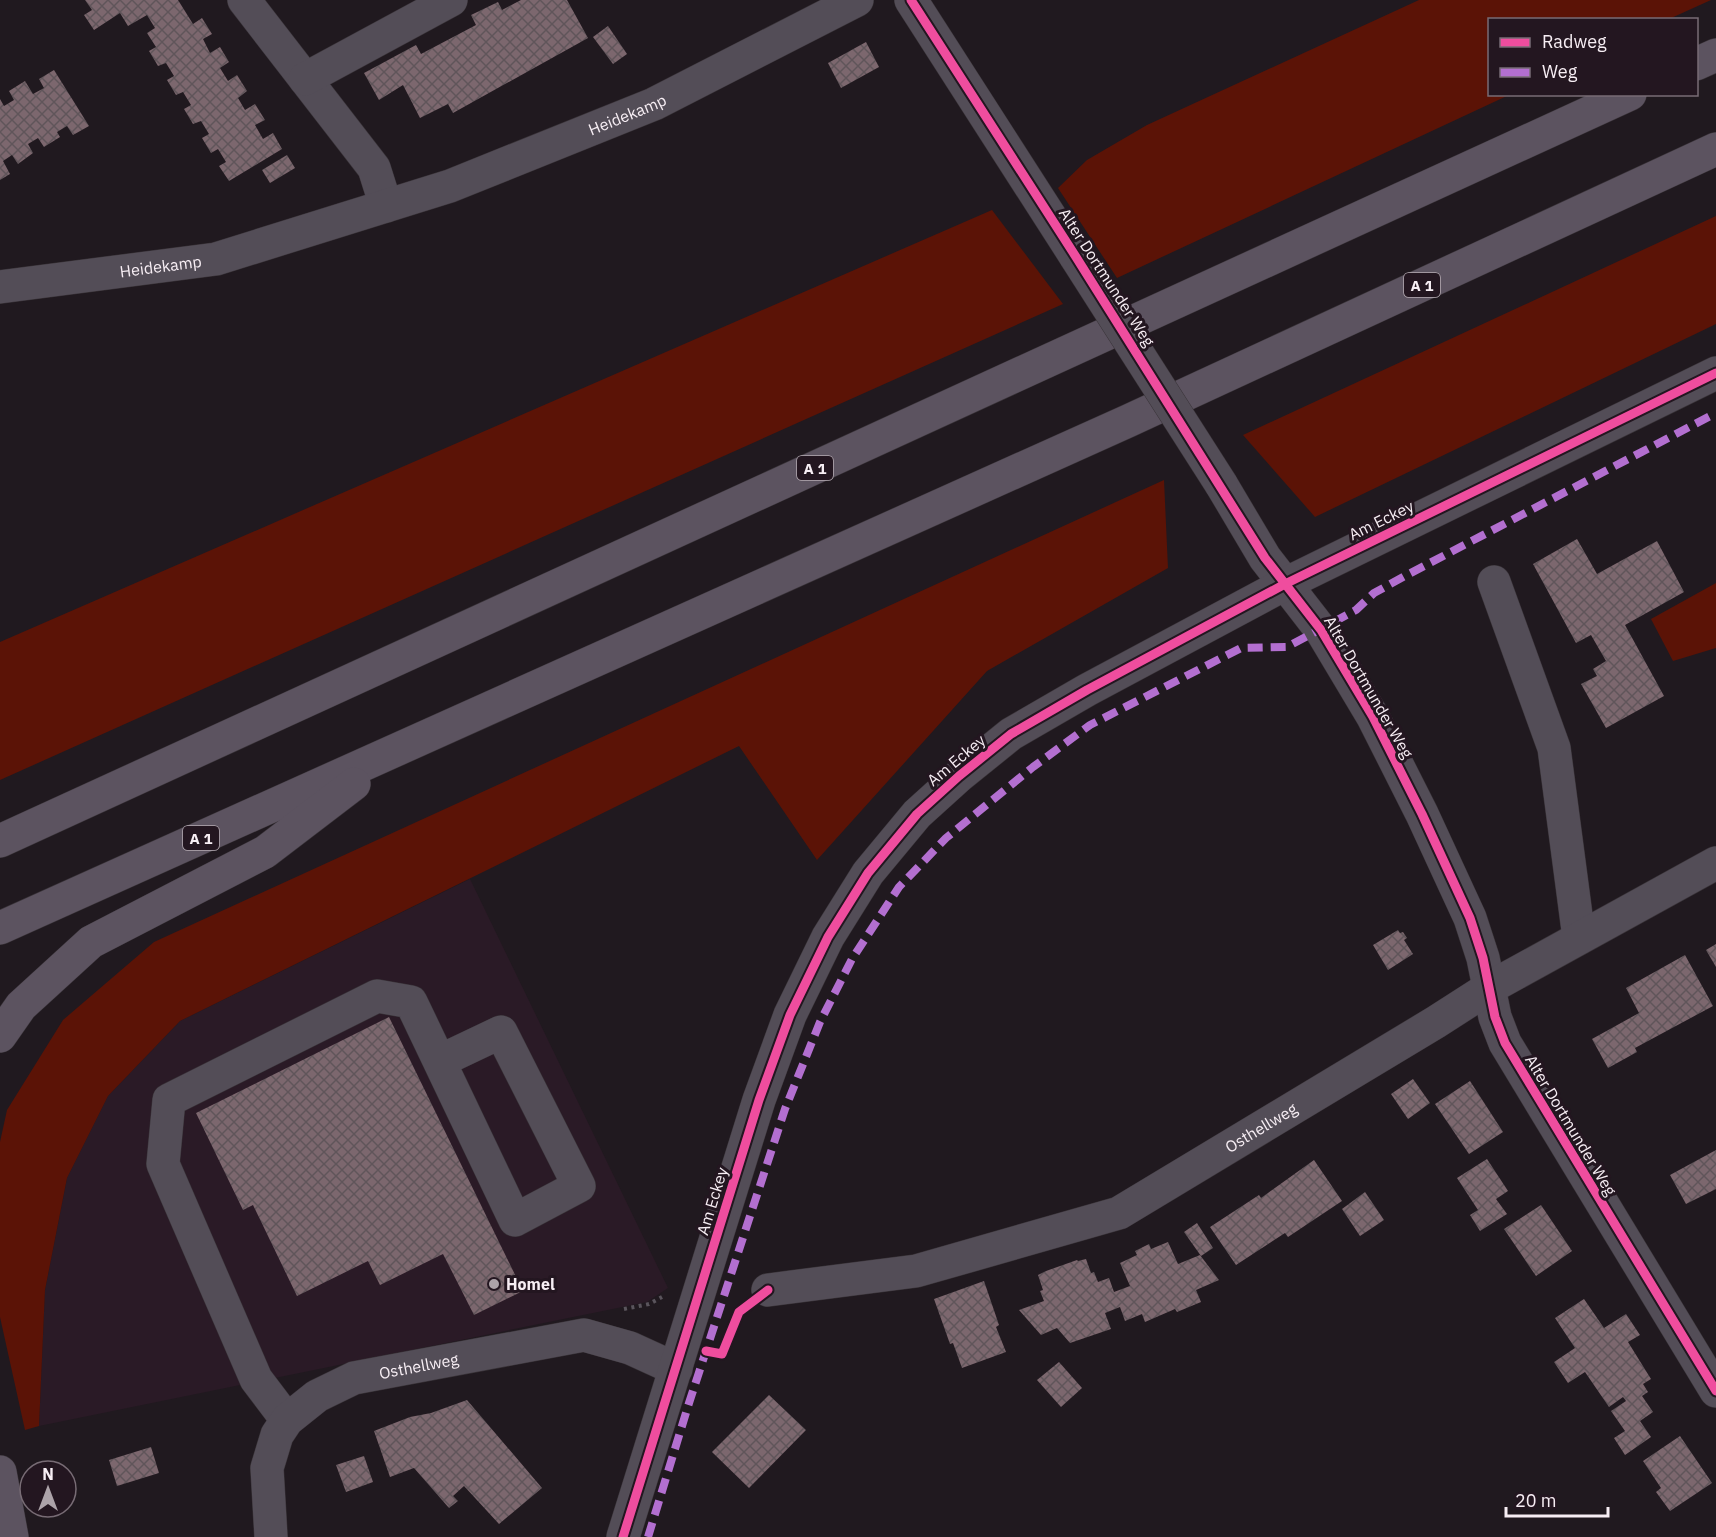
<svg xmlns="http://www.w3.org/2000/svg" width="1716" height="1537" viewBox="0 0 1716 1537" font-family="'IBM Plex Sans',sans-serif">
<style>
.built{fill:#2a1a26}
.grass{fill:#5b1306}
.building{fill:url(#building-cross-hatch)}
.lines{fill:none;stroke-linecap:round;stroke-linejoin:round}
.minor-casing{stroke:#393338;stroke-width:34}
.highway-casing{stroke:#393338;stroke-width:34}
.path{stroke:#5a545c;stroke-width:4;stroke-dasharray:3 4.5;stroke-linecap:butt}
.minor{stroke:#534d57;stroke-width:33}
.highway{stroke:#5c5360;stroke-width:33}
.minor-bridge-casing{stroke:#393338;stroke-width:34;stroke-linecap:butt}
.minor-bridge{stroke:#534d57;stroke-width:33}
.quiet{stroke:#b36fd0;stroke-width:8;stroke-dasharray:15 8;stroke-linecap:butt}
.cycleway-casing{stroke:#231620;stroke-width:13}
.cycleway{stroke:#ef4d9e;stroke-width:9}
.poi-dot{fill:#aca3a9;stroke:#231620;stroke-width:2}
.labels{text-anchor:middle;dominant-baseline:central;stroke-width:6;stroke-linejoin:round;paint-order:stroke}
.shield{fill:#231620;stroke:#b7adb4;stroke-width:1.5}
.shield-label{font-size:15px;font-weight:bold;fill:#f7eef4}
.street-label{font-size:16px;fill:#f7eef4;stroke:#231620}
.poi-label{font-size:16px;font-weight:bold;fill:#f7eef4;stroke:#231620;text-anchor:start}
</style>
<defs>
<pattern id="building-cross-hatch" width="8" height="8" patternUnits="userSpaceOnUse" patternTransform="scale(1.5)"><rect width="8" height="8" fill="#7c676e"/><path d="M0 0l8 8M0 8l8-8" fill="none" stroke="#60555a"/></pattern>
</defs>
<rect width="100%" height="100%" fill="#20191f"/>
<polygon class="built" points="470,879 668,1288 647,1302 39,1426 45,1290 67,1178 108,1096 180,1021"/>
<g class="grass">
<polygon points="1419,0 1711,0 1669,19 1490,20 1490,94 1509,95 1117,278 1058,188 1087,160 1147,125"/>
<polygon points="992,210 1063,304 0,780 0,642"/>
<polygon points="1716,216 1716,324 1315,517 1243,435"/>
<polygon points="1164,480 1168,568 987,671 817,860 739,746 180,1021 108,1096 67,1178 45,1290 39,1426 25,1430 0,1317 0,1142 7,1110 63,1020 154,942"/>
<polygon points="1716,583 1716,648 1673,661 1651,619"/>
</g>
<g class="building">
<polygon points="85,0 178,0 193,24 202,18 212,34 203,39 210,53 220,47 229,62 220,68 228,81 237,75 247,91 238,98 245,110 255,104 265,120 255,125 263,139 273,133 282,149 229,181 219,166 226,162 218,149 211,153 202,138 209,134 201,121 193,124 184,109 191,105 183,92 176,95 167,80 174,76 166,63 158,66 149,51 156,47 147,33 155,28 147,15 128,26 120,13 94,30 84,15 92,10"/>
<polygon points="521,0 567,0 588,38 453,113 448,104 420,118 403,85 379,100 364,73 416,45 421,54 476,25 471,15 498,2 502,10"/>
<polygon points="608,26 627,54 613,64 593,37"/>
<polygon points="866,42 879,67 841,88 828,63"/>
<polygon points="54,70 89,126 73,135 67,126 57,132 60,137 44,147 38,138 28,144 33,153 18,164 12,155 3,161 10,174 0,180 0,99 4,106 14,100 9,91 25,81 33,94 44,88 39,79"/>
<polygon points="287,155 295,168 270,183 262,170"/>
<polygon points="1577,539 1597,574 1657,541 1684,592 1625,625 1664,696 1606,728 1581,684 1597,676 1593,669 1606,661 1591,635 1576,643 1533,564"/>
<polygon points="1398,930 1400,933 1403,932 1407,938 1404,940 1413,954 1388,970 1373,945"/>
<polygon points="1716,944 1716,967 1706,950"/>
<polygon points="1685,955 1713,1006 1635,1048 1637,1052 1608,1068 1592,1039 1639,1013 1626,988"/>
<polygon points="389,1017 523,1291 474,1315 443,1254 380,1285 368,1261 297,1296 253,1205 243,1210 196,1113"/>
<polygon points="1413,1079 1430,1103 1408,1119 1391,1094"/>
<polygon points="1470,1081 1503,1132 1469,1154 1435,1104"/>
<polygon points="1716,1150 1716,1189 1686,1204 1670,1175"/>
<polygon points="1487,1159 1508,1191 1496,1199 1507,1214 1480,1231 1470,1215 1478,1210 1457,1178"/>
<polygon points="1314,1160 1342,1201 1288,1237 1285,1233 1236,1265 1210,1227 1259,1195 1261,1198"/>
<polygon points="1365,1192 1384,1220 1360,1236 1342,1209"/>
<polygon points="1541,1205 1572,1251 1536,1276 1504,1229"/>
<polygon points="1197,1223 1213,1248 1201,1256 1184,1232"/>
<polygon points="1168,1242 1178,1264 1200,1255 1219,1280 1196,1290 1201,1302 1177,1312 1175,1309 1145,1322 1142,1314 1125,1321 1120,1307 1105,1313 1111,1329 1070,1343 1057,1328 1041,1335 1019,1310 1044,1301 1040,1291 1043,1290 1038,1275 1046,1271 1077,1260 1078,1261 1086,1259 1091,1273 1094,1272 1098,1282 1109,1278 1114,1292 1130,1286 1120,1263 1137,1255 1135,1251 1149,1244 1151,1249"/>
<polygon points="984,1281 999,1325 996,1327 1006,1352 962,1368 953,1343 950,1344 934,1299"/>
<polygon points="1584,1299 1604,1328 1626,1314 1640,1335 1628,1342 1651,1379 1643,1384 1648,1392 1642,1396 1653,1412 1640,1421 1651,1437 1625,1455 1614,1438 1625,1431 1611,1411 1626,1401 1623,1397 1609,1407 1585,1372 1568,1383 1554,1362 1575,1348 1555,1318"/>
<polygon points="1059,1362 1082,1388 1061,1407 1037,1380"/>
<polygon points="769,1395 806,1430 749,1488 712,1452"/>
<polygon points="467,1400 542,1488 499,1524 464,1486 453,1496 458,1501 449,1508 414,1468 390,1477 374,1431 410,1417 431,1413"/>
<polygon points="1680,1436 1712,1483 1670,1511 1656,1492 1661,1488 1643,1461"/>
<polygon points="151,1447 159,1473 117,1486 109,1460"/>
<polygon points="364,1456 373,1482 346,1492 336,1465"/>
</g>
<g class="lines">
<defs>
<g id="minor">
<polyline points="244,0 374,168 386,206"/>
<polyline points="911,0 1076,257"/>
<polyline points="305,79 451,0"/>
<path id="s1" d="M 0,287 L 216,259 L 450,186 L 654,104 L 857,0"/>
<polyline points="1221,484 1265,558 1321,630 1373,717 1422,814 1470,918 1483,958 1495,1017 1505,1043 1716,1391"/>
<polyline points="1494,582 1554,748 1579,938"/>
<path id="s2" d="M 768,1290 L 916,1271 L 1119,1213 L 1436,1022 L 1489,988 L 1716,863"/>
<polyline points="287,1420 256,1379 163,1164 169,1100 377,996 411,1002 515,1220 579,1186 501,1032 440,1061"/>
<path id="s3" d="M 271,1537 L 267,1468 L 277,1435 L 287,1420 L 317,1396 L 354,1378 L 584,1335 L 630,1348 L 676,1369"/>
<polyline points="623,1537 759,1100 790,1015 828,937 868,873 917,814 959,776 1011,734 1087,690 1285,584 1716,373"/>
</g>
<g id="highway">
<polyline points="1696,64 1716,55"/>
<polyline points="0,841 1630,94"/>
<polyline points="0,928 1128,421 1716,149"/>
<polyline points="0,1036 21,1006 91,942 265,852 354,784"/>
<polyline points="0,1472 12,1537"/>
</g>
</defs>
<use href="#minor" class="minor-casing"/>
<use href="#highway" class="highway-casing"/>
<polyline class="path" points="624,1309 649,1304 662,1297"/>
<use href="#minor" class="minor"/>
<use href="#highway" class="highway"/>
<defs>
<polyline id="minor-bridge" points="1076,257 1221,484"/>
</defs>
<use href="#minor-bridge" class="minor-bridge-casing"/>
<use href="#minor-bridge" class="minor-bridge"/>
<polyline class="quiet" points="648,1537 689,1403 785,1109 820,1022 852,959 899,887 946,838 1033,767 1090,725 1241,648 1287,647 1356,610 1374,593 1405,576 1716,413"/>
<defs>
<g id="cycleway">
<polyline points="911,0 1076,257 1265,558 1321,630 1373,717 1422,814 1470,918 1483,958 1495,1017 1505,1043 1716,1391"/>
<polyline points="706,1351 722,1354 739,1312 768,1290"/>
<polyline points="623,1537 759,1100 790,1015 828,937 868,873 917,814 959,776 1011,734 1087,690 1285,584 1716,373"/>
</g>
</defs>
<use href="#cycleway" class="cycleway-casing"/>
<use href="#cycleway" class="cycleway"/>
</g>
<circle class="poi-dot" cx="494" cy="1284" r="6"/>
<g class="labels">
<g class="shield">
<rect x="1404" y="273" width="36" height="24" rx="4.5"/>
<rect x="797" y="456" width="36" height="24" rx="4.5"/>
<rect x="183" y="826" width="36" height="24" rx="4.5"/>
</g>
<g class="shield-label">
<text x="1422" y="285">A 1</text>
<text x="815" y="468">A 1</text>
<text x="201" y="838">A 1</text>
</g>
<g class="street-label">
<text stroke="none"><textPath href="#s1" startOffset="654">Heidekamp</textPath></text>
<text stroke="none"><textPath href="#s1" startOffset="162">Heidekamp</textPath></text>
<text transform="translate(1107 277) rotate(57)">Alter Dortmunder Weg</text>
<text transform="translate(1381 520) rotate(-26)">Am Eckey</text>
<text transform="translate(1369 687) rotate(60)">Alter Dortmunder Weg</text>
<text transform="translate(956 760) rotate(-40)">Am Eckey</text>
<text transform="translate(1571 1125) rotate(59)">Alter Dortmunder Weg</text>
<text stroke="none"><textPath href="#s2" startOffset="526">Osthellweg</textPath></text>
<text transform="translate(712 1201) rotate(-73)">Am Eckey</text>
<text stroke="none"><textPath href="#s3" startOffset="267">Osthellweg</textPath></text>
</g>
<g class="poi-label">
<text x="506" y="1284">Homel</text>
</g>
</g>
<rect x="1488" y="18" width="210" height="78" fill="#231620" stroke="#786c75" stroke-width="1.5"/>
<rect x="1500" y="38" width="30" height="9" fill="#ef4d9e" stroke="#786c75" stroke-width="1.5"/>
<text x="1542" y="48" font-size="18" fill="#f7eef4">Radweg</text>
<rect x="1500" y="68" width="30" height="9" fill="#b36fd0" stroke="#786c75" stroke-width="1.5"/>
<text x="1542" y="78" font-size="18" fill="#f7eef4">Weg</text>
<g transform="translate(48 1489)"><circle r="28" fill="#231620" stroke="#786c75" stroke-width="1.5"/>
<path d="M0-4.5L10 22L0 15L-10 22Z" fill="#aca3a9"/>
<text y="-9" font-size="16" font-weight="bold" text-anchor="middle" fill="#f7eef4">N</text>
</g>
<path d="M1506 1507v9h102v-9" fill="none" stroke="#f7eef4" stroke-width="3"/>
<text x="1515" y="1507" font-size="18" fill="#f7eef4" stroke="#231620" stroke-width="4.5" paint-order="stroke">20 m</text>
</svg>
